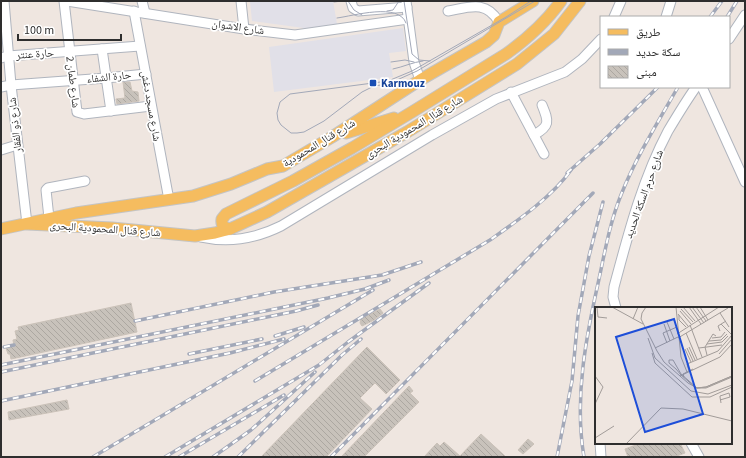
<svg xmlns="http://www.w3.org/2000/svg" width="746" height="458" viewBox="0 0 746 458" font-family="'Source Sans 3','Noto Naskh Arabic',sans-serif">
<style>
.industrial{fill:#e1e0e8}
.building{fill:url(#building-back-hatch);stroke:#cbc2b9}
.lines{fill:none;stroke-linecap:round;stroke-linejoin:round}
.minor-casing{stroke:#b0b5be;stroke-width:11}
.major-casing{stroke:#c4c4c4;stroke-width:13}
.minor{stroke:#fff;stroke-width:9}
.major{stroke:#f5bc5f;stroke-width:11}
.tram{stroke:#a2a8b8;stroke-width:1}
.rail-casing{stroke:#a2a8b8;stroke-width:3.5}
.rail{stroke:#fff;stroke-width:2;stroke-dasharray:6;stroke-linecap:butt}
.transit-dot{fill:#1a4fb4;stroke:#fff;stroke-width:1.5}
.labels{text-anchor:middle;dominant-baseline:central;stroke-width:3.5;stroke-linejoin:round;paint-order:stroke}
.street-label{font-size:11px;fill:#2e2e2e;stroke:#fff}
.transit-label{font-size:11px;font-weight:bold;fill:#164399;stroke:#fff;text-anchor:start}
.inset-road{fill:none;stroke:#a29c99;stroke-width:1}
.view{fill:#1d4ed8;fill-opacity:0.15;stroke:#1d4ed8;stroke-width:2}
.inset-edge{fill:none;stroke:#2e2e2e;stroke-width:2}
</style>
<defs>
<pattern id="building-back-hatch" width="6" height="6" patternUnits="userSpaceOnUse"><rect width="6" height="6" fill="#c8c2bb"/><path d="M-1 5l2 2M0 0l6 6M5-1l2 2" fill="none" stroke="#aca7a1"/></pattern>
</defs>
<rect width="100%" height="100%" fill="#efe6e0"/>
<g class="industrial">
<polygon points="250,1 333,1 337,24 311,29 252,21"/>
<polygon points="403,28 406,51 389,53 393,77 274,92 269,47"/>
</g>
<g class="building">
<polygon points="123,82 130,82 132,91 138,92 139,101 117,104 116,99 125,98"/>
<polygon points="131,303 137,332 11,359 10,354 8,354 6,348 14,346 13,340 17,339 15,331 19,330 18,327"/>
<polygon points="380,309 383,313 374,320 362,326 360,323 361,319"/>
<polygon points="367,347 400,380 386,394 375,383 360,398 372,409 326,457 261,457"/>
<polygon points="409,386 413,391 410,393 419,402 364,457 341,457"/>
<polygon points="67,400 69,409 9,420 8,412"/>
<polygon points="481,434 506,457 424,457 437,443 440,446 444,442 460,456"/>
<polygon points="528,439 534,444 523,454 518,450"/>
<polygon points="641,443 680,443 685,453 674,457 628,457 625,449"/>
</g>
<g class="lines">
<defs>
<g id="minor">
<polyline points="4,1 11,85 27,224"/>
<polyline points="64,1 77,112 84,114 151,106"/>
<polyline points="67,1 244,29 295,35 408,19"/>
<polyline points="142,1 145,13"/>
<polyline points="241,1 244,29"/>
<polyline points="351,1 353,8 358,11 407,7"/>
<polyline points="406,1 414,62 420,80"/>
<polyline points="134,11 169,200"/>
<path d="M 448,11 C 470,7 486,0 499,22"/>
<polyline points="614,17 621,1"/>
<polyline points="666,17 671,1"/>
<polyline points="729,39 745,15"/>
<polyline points="102,49 111,111"/>
<polyline points="1,58 8,56 140,46"/>
<polyline points="1,87 11,85 106,78 146,74"/>
<polyline points="702,87 745,182"/>
<polyline points="511,92 544,154"/>
<path d="M 534,135 C 550,126 549,122 542,105"/>
<polyline points="1,150 17,145"/>
<polyline points="49,218 46,190 48,188 85,181"/>
<path d="M 201,237 C 229,243 255,239 281,226 L 432,135 L 496,99 L 565,72 L 582,59 L 601,39"/>
<path d="M 616,308 L 613,297 L 614,287 C 628,235 642,180 668,131 C 677,116 686,101 696,87"/>
<polyline points="600,443 601,457"/>
<polyline points="691,443 699,457"/>
</g>
<g id="major">
<polyline points="346,133 394,118"/>
<polyline points="27,224 112,228 195,236 215,233 230,229 267,212 407,132 517,64 554,34 580,1"/>
<polyline points="1,229 76,213 193,196 231,184 267,169 283,166 332,137 420,80 486,42 494,35 499,22 533,1"/>
<path d="M 230,229 C 224,228 221,225 222,219 L 226,214 L 293,181 L 352,148 L 412,112 L 506,54 C 527,39 546,22 561,1"/>
</g>
</defs>
<use href="#minor" class="minor-casing"/>
<use href="#major" class="major-casing"/>
<use href="#minor" class="minor"/>
<use href="#major" class="major"/>
<g class="tram">
<polyline points="348,1 354,10 362,15"/>
<polyline points="404,1 412,54 419,60 430,61"/>
<polyline points="531,1 506,17 412,71 388,81 290,94 280,102 277,113 278,120 281,125 291,133 297,133 304,132 324,121 362,92 374,86 388,84 417,71 535,1"/>
<polyline points="334,2 342,1"/>
<polyline points="387,11 393,10 399,1"/>
<path d="M 337,18 C 353,16 399,2 406,23"/>
<polyline points="391,62 405,60 414,62"/>
<path d="M 393,69 C 403,67 413,62 423,61"/>
</g>
<defs>
<g id="rail">
<polyline points="710,17 722,1"/>
<polyline points="727,17 737,1"/>
<polyline points="567,173 600,144 658,87"/>
<polyline points="135,321 274,292 382,275 421,262"/>
<polyline points="275,336 304,327"/>
<polyline points="4,347 14,345"/>
<polyline points="189,354 262,339"/>
<polyline points="1,365 328,298 365,289 389,280"/>
<polyline points="1,372 296,311 318,305"/>
<path d="M 255,381 L 490,240 C 517,221 552,197 571,170"/>
<polyline points="1,401 230,353 284,339"/>
<polyline points="93,457 373,290"/>
<polyline points="165,457 319,365 348,342 429,283"/>
<polyline points="179,457 284,395"/>
<polyline points="213,457 251,430 315,372"/>
<polyline points="238,457 342,355 361,339"/>
<polyline points="331,457 593,193"/>
<polyline points="557,457 572,381 578,316 589,256 603,202"/>
<path d="M 584,457 C 574,398 586,337 599,279 C 605,251 610,222 621,195 C 636,157 658,122 678,87"/>
</g>
</defs>
<use href="#rail" class="rail-casing"/>
<use href="#rail" class="rail"/>
</g>
<rect class="transit-dot" x="369" y="79" width="8" height="8" rx="2"/>
<g class="labels">
<g class="street-label">
<text transform="translate(238 27) rotate(8)">شارع الاشوان</text>
<text transform="translate(35 54) rotate(-4)">حارة عنتر</text>
<text transform="translate(109 77) rotate(-6)">حارة الشفاء</text>
<text transform="translate(73 82) rotate(83)">شارع طمان 2</text>
<text transform="translate(151 106) rotate(80)">شارع مسجد دغش</text>
<text transform="translate(15 125) rotate(-96)">شارع ذو الفقار</text>
<text transform="translate(414 127) rotate(-31)">شارع قنال المحمودية البحرى</text>
<text transform="translate(319 143) rotate(-31)">شارع قنال المحمودية</text>
<text transform="translate(644 194) rotate(-70)">شارع حرم السكة الحديد</text>
<text transform="translate(105 229) rotate(4)">شارع قنال المحمودية البحرى</text>
</g>
<g class="transit-label">
<text x="381" y="83">Karmouz</text>
</g>
</g>
<g transform="translate(595 307)">
<rect width="137" height="137" fill="#efe6e0"/>
<path class="inset-road" d="M 2,0 L 3,10 L 12,11M 17,0 L 48,17M 51,0 L 47,6 L 46,12 L 62,44 L 69,55 L 93,76 L 102,81 L 111,81 L 137,70M 81,0 L 86,50 L 92,65M 88,0 L 100,14M 94,0 L 106,17M 97,0 L 109,16M 101,0 L 111,14M 105,0 L 113,13M 86,2 L 98,15M 85,4 L 96,17M 125,6 L 134,20M 83,7 L 93,19M 84,8 L 84,13 L 91,20M 38,12 L 43,0M 72,15 L 79,32M 69,17 L 75,34M 126,17 L 137,28M 95,18 L 107,50M 125,24 L 123,19 L 131,14M 91,26 L 102,52M 82,27 L 124,0M 53,31 L 60,51 L 96,84 L 113,87 L 137,78M 83,31 L 133,1M 117,31 L 126,30 L 130,25M 114,34 L 126,33 L 132,27M 72,36 L 68,26 L 82,20M 112,37 L 127,35 L 133,29M 94,40 L 100,53M 60,41 L 83,30M 92,41 L 98,54M 104,41 L 127,38M 90,42 L 96,55M 57,46 L 60,56 L 97,90 L 115,90 L 137,80M 124,47 L 137,32M 112,48 L 110,40 L 118,27 L 121,29M 94,64 L 92,57 L 123,44 L 137,28M 0,69 L 8,80 L 0,97M 85,69 L 125,50 L 137,37M 137,69 L 111,80 L 102,81 L 86,67 L 78,53 L 74,53 L 74,56 L 81,62 L 86,68 L 101,81 L 111,80 L 137,69M 89,70 L 88,67 L 98,62M 125,93 L 135,90 L 134,86 L 125,89 L 125,90 L 126,96M 0,131 L 19,119M 31,137 L 66,101 L 88,102 L 137,114"/>
<path class="view" d="M 79,12 L 108,107 L 50,125 L 21,30 Z"/>
<rect width="137" height="137" class="inset-edge"/>
</g>
<rect width="746" height="458" fill="none" stroke="#2e2e2e" stroke-width="4"/>
<rect x="600" y="16" width="130" height="72" fill="#ffffff" stroke="#ababab"/>
<rect x="608" y="29" width="20" height="6" fill="#f5bc5f" stroke="#ababab"/>
<text x="636" y="36" font-size="12" fill="#2e2e2e">طريق</text>
<rect x="608" y="49" width="20" height="6" fill="#a2a8b8" stroke="#ababab"/>
<text x="636" y="56" font-size="12" fill="#2e2e2e">سكة حديد</text>
<rect x="608" y="66" width="20" height="12" fill="url(#building-back-hatch)" stroke="#ababab"/>
<text x="636" y="76" font-size="12" fill="#2e2e2e">مبنى</text>
<path d="M18 34v6h103v-6" fill="none" stroke="#2e2e2e" stroke-width="2"/>
<text x="24" y="34" font-size="12" fill="#2e2e2e" stroke="#ffffff" stroke-width="3" paint-order="stroke">100 m</text>
</svg>
